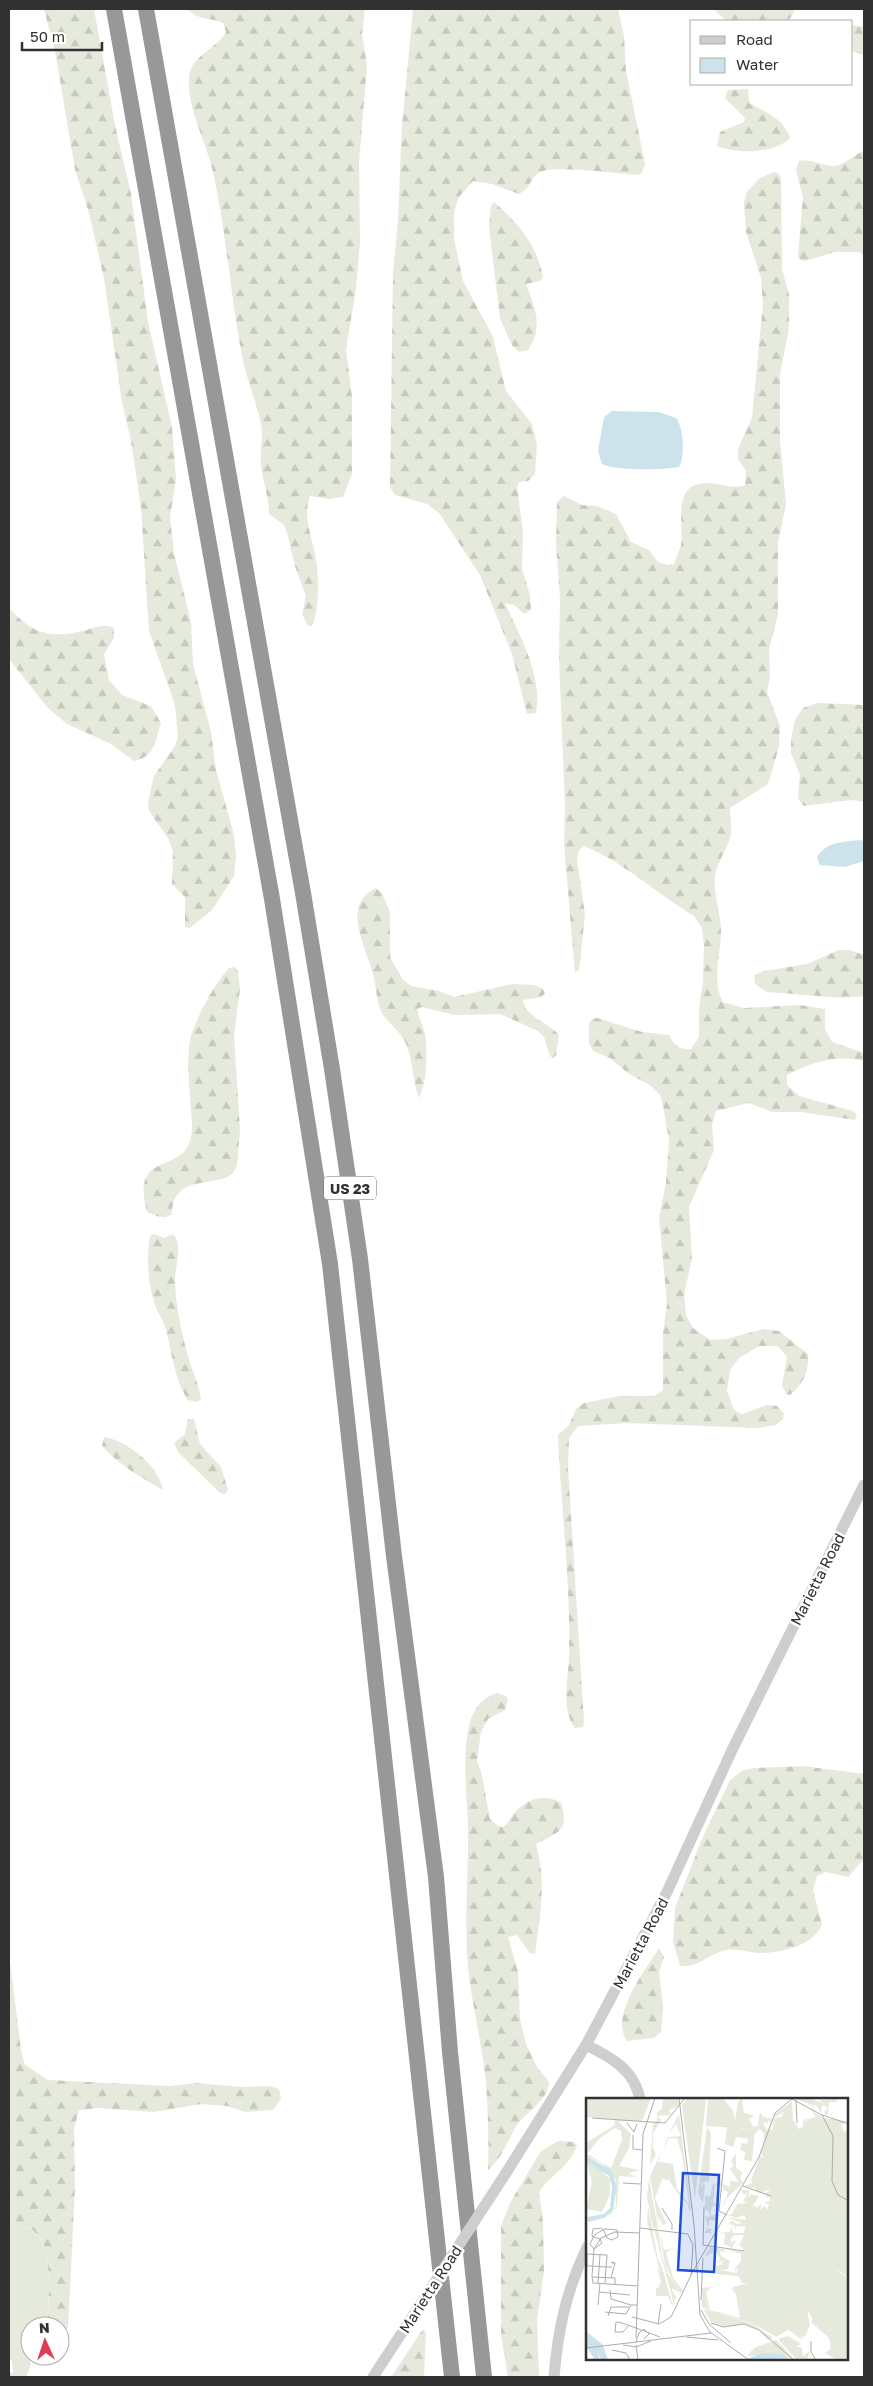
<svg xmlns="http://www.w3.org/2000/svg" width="873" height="2386" viewBox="0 0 873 2386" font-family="'Golos Text',sans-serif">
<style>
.grass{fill:#e5eadd}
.forest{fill:url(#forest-firs)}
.water{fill:#cde3ec}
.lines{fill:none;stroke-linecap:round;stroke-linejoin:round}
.tertiary{stroke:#cecece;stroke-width:11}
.motorway{stroke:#989898;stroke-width:16}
.tertiary-bridge{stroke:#cecece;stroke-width:11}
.labels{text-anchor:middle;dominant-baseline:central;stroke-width:5;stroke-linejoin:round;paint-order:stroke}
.shield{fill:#fff;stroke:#6f6f6f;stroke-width:1}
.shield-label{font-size:14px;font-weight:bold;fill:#313131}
.street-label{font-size:15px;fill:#313131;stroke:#fff}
.inset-road{fill:none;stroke:#adadad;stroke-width:1}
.view{fill:#1d4ed8;fill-opacity:0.15;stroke:#1d4ed8;stroke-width:2.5}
.inset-edge{fill:none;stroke:#313131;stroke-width:2.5}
</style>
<defs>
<pattern id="forest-firs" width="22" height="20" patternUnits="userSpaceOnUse" patternTransform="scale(1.25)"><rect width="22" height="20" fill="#e5eadd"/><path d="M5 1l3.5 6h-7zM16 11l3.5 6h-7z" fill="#c5c9be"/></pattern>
</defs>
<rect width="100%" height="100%" fill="#fff"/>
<path class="grass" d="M 24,2226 C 58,2236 47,2299 48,2326 L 30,2326 L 27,2335 L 31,2365 L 26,2377 L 9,2377 L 9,2372 L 13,2373 L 12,2361 L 9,2360 L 9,2238 Z"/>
<g class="forest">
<polygon points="44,9 94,9 115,125 131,194 148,322 172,427 176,479 170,517 174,553 191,622 193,664 211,732 216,770 234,835 236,856 234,876 212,910 190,928 185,927 185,897 172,884 173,851 168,838 149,811 148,802 154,776 175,746 178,737 175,705 149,631 141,507 131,441 122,402 104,278 89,213 75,169 55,51"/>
<path d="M 188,9 L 365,9 L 362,34 L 367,66 L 359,162 L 360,242 L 356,289 L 346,349 L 352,397 L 352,474 L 343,497 L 329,499 L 310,496 C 302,518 313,538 316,560 C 319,575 319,613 312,626 L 308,626 L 302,614 L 306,596 L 295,566 L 287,533 L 284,525 L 269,514 C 269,497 263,482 261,465 C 259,452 264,437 261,424 C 257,404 249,385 244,366 C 231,302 227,236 213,172 C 207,144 186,105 189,77 C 191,55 217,49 226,32 L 223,23 C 211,17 197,21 188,9 Z"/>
<path d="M 413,9 L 618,9 L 624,36 L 626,71 L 645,164 L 642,173 L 638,175 C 619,174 553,165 540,172 C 530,178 531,188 519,194 L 492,184 L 473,181 L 459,197 L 454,212 L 454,239 L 463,281 L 493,337 L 506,391 L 532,424 L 537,444 L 535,474 L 528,481 L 519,482 L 517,487 L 523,533 L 522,569 L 530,595 L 531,610 L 524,614 L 514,605 L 505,603 C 520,637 543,675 536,713 L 527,714 L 512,654 L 480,575 L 439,513 L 427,504 L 395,495 L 390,487 L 393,274 L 398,219 L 402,126 Z"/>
<polygon points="717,9 794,9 794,13 788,21 727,21 716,12"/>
<polygon points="852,25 864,27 864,55 852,51"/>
<path d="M 748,89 L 749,103 C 766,112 784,119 790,138 C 775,154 736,154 717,146 L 720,132 L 744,122 L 745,118 L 725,98 L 728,90 Z"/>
<path d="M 864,151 L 864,256 L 860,252 L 835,252 L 805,261 L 800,260 L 798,256 L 803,197 L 796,170 L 799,161 C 813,158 826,169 839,165 C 848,162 855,154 864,151 Z"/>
<path d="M 774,172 L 778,173 L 781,177 L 782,269 L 789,294 L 789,328 L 780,374 L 780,440 L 786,505 L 778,542 L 778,615 L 769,649 L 770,677 L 767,692 L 780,726 L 779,747 L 768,784 L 730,808 C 730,816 732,826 731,835 C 727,850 717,861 715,877 C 713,895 721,913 721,931 C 721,954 711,980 723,1002 L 744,1008 L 800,1005 L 825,1009 L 825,1029 L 832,1042 L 864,1053 L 864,1061 C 837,1054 810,1063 787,1075 L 787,1085 L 799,1096 L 853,1111 L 857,1115 L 855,1120 L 801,1112 L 773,1112 L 749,1103 L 716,1111 L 712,1125 L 714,1150 L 689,1207 L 692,1258 L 684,1295 L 686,1315 L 693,1328 L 710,1340 L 726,1339 L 764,1329 L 779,1331 L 808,1354 C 809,1372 804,1383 790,1395 L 786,1394 L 782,1385 L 787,1357 L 778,1346 L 759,1346 L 739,1358 L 730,1370 L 727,1391 L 734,1410 L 742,1414 L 767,1405 L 777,1406 L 784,1414 L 783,1419 L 776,1425 L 758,1428 L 627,1423 L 578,1426 L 569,1438 L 568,1467 L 584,1722 L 583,1727 L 575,1728 C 561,1711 568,1678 569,1657 C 571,1583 561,1509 558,1435 L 569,1425 L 576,1409 L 584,1403 L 620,1396 L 655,1396 L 663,1390 L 663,1333 L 667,1304 L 659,1217 L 666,1183 L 669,1140 L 663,1105 L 660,1095 L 650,1085 L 629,1074 L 610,1058 L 593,1051 L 589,1043 L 589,1024 L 592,1019 L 597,1018 L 642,1032 L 669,1035 C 674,1045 679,1050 691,1049 L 699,1037 L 699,1009 L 703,981 L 704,947 L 702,928 L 694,916 C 657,894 624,862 584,846 L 579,850 L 577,858 L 585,915 L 579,970 L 575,973 L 564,845 L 565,806 L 559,659 L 560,598 L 556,543 L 557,502 L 564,496 L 582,505 L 597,506 L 616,514 L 631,542 L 649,550 L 658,562 L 668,565 L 674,564 C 676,558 679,551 681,545 C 684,527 673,489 699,484 C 715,480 730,491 745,485 L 746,471 L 738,459 L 738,449 L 752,418 L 763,304 L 761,278 L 746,232 L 744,203 L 746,193 L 760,178 Z"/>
<path d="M 494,202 C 518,223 537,245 543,277 L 540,281 L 526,284 C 535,309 544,326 528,350 L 519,352 L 512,345 L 500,319 L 489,226 L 491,206 Z"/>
<path d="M 9,608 C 33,635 52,639 87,630 C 95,627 106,624 114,628 L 114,638 L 104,654 L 109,680 L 122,695 L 151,706 L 161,723 C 155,741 155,757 134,761 L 111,744 L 67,724 L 48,708 L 9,659 Z"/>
<polygon points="817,703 864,705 864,802 851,800 804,806 798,799 800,775 791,753 791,739 795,720 803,708"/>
<path d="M 376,888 L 382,893 L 390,913 L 390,957 L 403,980 L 411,986 L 439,991 L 454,997 L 512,984 L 534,985 L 543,989 L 545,994 L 541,997 L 523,1000 C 523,1015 550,1024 559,1035 L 556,1055 L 553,1058 L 550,1056 L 544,1037 L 538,1031 L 500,1014 L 454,1015 L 422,1007 L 417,1009 C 419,1020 425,1029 426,1040 C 427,1057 427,1082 419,1098 C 413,1082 413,1065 408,1049 C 403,1033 392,1027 383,1015 C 377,1005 376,985 373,974 C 366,946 340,905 376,888 Z"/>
<polygon points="839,950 850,950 864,955 864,996 844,998 767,992 755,984 754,975 764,971 807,964"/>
<path d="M 235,967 L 238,971 L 240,989 L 234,1036 L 240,1130 L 237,1166 C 227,1194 173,1167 172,1214 C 164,1220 155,1216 147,1212 C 131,1153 176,1173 189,1144 C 195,1130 190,1109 190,1095 C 188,1075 186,1049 193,1030 C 201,1009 214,985 229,968 Z"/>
<path d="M 154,1234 L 164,1238 L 173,1234 C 184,1246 174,1268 175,1283 C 176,1310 183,1340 191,1366 C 195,1377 199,1387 201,1399 L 197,1402 L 188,1400 C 174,1379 172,1351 165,1326 C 162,1318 156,1310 154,1302 C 147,1280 147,1258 150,1236 Z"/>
<polygon points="188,1419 194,1419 200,1444 221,1467 228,1490 225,1494 220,1493 178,1452 174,1443 185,1434"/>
<path d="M 104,1437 C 126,1440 160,1467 163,1490 C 141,1477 120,1466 102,1446 Z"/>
<path d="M 497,1693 L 506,1696 L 508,1700 L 505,1710 L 488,1719 L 481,1732 L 477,1761 L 481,1771 L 490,1819 L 498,1826 L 503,1827 C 509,1823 511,1816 516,1811 C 529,1798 545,1793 561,1803 C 570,1831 558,1832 536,1844 C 547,1885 540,1913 535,1954 L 530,1953 L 517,1935 L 508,1937 L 518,1972 L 520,2019 L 526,2044 L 537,2067 L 549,2082 C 548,2101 527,2111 517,2125 C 507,2141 503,2157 488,2170 C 489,2141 488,2112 486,2082 C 482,2047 474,2012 469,1977 C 463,1927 469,1876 468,1825 C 467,1794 461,1749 471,1719 C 476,1706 484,1697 497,1693 Z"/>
<path d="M 803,1766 L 864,1774 L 864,1859 L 848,1877 L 825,1872 L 817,1876 L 813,1890 L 822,1925 C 812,1947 780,1953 758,1953 C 748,1952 736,1948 726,1950 C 713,1952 692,1971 680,1965 L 673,1942 L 675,1908 L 702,1839 L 730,1780 L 742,1771 L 753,1768 Z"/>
<path d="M 659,1948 L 664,1957 L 659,1972 L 663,2008 L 661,2032 L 654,2038 L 627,2041 C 609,2016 645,1971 659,1948 Z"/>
<path d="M 9,1953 L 21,2050 L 25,2065 L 48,2080 L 169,2086 L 196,2083 L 241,2087 L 269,2086 L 279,2089 L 281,2099 L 273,2110 L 245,2112 L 227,2106 L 201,2104 L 154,2112 L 99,2108 L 79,2110 L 74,2129 L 75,2188 L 68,2328 L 60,2338 L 60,2326 L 48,2326 C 47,2300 58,2235 24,2226 L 9,2238 Z"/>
<path d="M 558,2141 L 573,2142 L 577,2145 C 570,2167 552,2173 539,2192 L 543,2222 L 544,2271 L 537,2320 L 539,2377 L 508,2377 L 501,2335 L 501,2226 L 510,2203 L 541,2151 Z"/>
<polygon points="423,2329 426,2333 424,2377 391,2377"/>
</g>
<g class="water">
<path d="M 612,411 L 659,412 L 676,418 C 684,428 685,457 679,467 C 665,470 614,471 602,464 L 598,451 L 604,417 Z"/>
<path d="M 864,840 L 864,861 L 845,867 L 820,865 L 817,858 C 824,841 849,841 864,840 Z"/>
</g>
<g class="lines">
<g class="tertiary">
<path d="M 586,2045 C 611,2057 635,2070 640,2100"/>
<polyline points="506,2173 586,2045 667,1892 733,1748 864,1485"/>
<polyline points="373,2377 405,2328"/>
<path d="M 554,2377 C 558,2329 566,2292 587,2247"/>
</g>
<g class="motorway">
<polyline points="114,9 272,899 330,1264 452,2377"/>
<polyline points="146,9 303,893 332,1069 360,1259 394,1556 436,1877 450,2052 484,2377"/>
</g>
<polyline class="tertiary-bridge" points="405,2328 506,2173"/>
</g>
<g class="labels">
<rect class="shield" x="324" y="1176.5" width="52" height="23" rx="4"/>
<g class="shield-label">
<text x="350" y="1188">US 23</text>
</g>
<g class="street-label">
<text transform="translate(817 1579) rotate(-63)">Marietta Road</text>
<text transform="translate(640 1943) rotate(-62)">Marietta Road</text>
<text transform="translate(430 2289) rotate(-57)">Marietta Road</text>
</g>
</g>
<g transform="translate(586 2098)">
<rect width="262" height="262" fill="#fff"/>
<path d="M 141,29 L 169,32 L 166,63 L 158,62 L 159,54 L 154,52 L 156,45 L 161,46 L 162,41 L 150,39 L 147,49 L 139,46 Z" fill="#e5eadd"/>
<path d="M 77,0 L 92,0 L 93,8 L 83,12 L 85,17 L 71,18 L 75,22 L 67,36 L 67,50 L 70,56 L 64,67 L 67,26 L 71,24 L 71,14 L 76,11 ZM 101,0 L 120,0 L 109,101 L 96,8 ZM 122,0 L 137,0 L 147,13 L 149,23 L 152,4 L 156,0 L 158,15 L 168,17 L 163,21 L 167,29 L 172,28 L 174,14 L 177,19 L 186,21 L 185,26 L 183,22 L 181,27 L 180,24 L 177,25 L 181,32 L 184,27 L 182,34 L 188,30 L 186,26 L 191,26 L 187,25 L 188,20 L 196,19 L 198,14 L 189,19 L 186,15 L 188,17 L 206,3 L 207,22 L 213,31 L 216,29 L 216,34 L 218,19 L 220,25 L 221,21 L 230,19 L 224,11 L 237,20 L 261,23 L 255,27 L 258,34 L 262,32 L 262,179 L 245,168 L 262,180 L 262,260 L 260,262 L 251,262 L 239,255 L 245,251 L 243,240 L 225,224 L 227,221 L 221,212 L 224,227 L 219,239 L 215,238 L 217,242 L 202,232 L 190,239 L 166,225 L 127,214 L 116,209 L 116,190 L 126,189 L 120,194 L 124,212 L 154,220 L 150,196 L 144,189 L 149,192 L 147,189 L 162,185 L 156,185 L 152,178 L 130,176 L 130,168 L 135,167 L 137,162 L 131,166 L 134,161 L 130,153 L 118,159 L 124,149 L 138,151 L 139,154 L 134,153 L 135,158 L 144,163 L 142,171 L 134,172 L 150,175 L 153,170 L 150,172 L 148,172 L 155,163 L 155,156 L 139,151 L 159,154 L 154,147 L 149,148 L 154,146 L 158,137 L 149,137 L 145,140 L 145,147 L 146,143 L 150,142 L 146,150 L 138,146 L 139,136 L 132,135 L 144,134 L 145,129 L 147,135 L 158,135 L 159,128 L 151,128 L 149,132 L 149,128 L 142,125 L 146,123 L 151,126 L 156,125 L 140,119 L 160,122 L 158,117 L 151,120 L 141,117 L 146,116 L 151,106 L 161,105 L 157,103 L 162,95 L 158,97 L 155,92 L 163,92 L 163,100 L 165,96 L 173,98 L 166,109 L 169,107 L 170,110 L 176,106 L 174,111 L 179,108 L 181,112 L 183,106 L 178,105 L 184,103 L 184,99 L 180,99 L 185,91 L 173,86 L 167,90 L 158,88 L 166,85 L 173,61 L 177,62 L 178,35 L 173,31 L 169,36 L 168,32 L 155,30 L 154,35 L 148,30 L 120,28 ZM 208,0 L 223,0 L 239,6 L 233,2 L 249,1 L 252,4 L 243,4 L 242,16 L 241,18 L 238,14 L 242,10 L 239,8 L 236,7 L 235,15 L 230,7 L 227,7 L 230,13 L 226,7 ZM 93,16 L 105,111 L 103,113 L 102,106 L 95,100 L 83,82 L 76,81 L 69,100 L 80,125 L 77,127 L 72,118 L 73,130 L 64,78 L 76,53 L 72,64 L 87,66 L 91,91 L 103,106 L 96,57 L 91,41 L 83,40 L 76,52 L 82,39 L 95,38 L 90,26 L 83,35 ZM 57,17 L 56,23 L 32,23 L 45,36 L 43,50 L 33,68 L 54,72 L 43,75 L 49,79 L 33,78 L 31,108 L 30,111 L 28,111 L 25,116 L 21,119 L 30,108 L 30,82 L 17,66 L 0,58 L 0,45 L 29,27 L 28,23 ZM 29,30 L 35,33 L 36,42 L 25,70 L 1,56 L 14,40 ZM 121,29 L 125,35 L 123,83 L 115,85 L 116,89 L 117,84 L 119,88 L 117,105 L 112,95 ZM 150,55 L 150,70 L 157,75 L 154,79 L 157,85 L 141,100 L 135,114 L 142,94 L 137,91 L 137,86 L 144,89 L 144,83 L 153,84 L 144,71 L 148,68 L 145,63 ZM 0,63 L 8,66 L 24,81 L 24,97 L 16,114 L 0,111 L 6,84 ZM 63,81 L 72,130 L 71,131 L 67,130 L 61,99 ZM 136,81 L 135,88 L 129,87 L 127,105 L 134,106 L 132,110 L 127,107 L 125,113 L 125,118 L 133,115 L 134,118 L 129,118 L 130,123 L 124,122 L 122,130 L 127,132 L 124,133 L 126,135 L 118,135 L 122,130 L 119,118 L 123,119 L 124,115 L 119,111 L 119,116 L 119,97 L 124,99 L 127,85 L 129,87 ZM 62,108 L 72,162 L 75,166 L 88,212 L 82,198 L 70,198 L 70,190 L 74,189 L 72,188 L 75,185 L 71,168 L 74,174 L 61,123 ZM 68,131 L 72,132 L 76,158 L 82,176 L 94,193 L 85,179 L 79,166 L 73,132 L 78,152 L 90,150 L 80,154 L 87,180 L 97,193 L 95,195 L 85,190 L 91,201 L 88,201 L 89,210 ZM 117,211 L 167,226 L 187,240 L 182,242 L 172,231 L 160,226 L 138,229 L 125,224 ZM 202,238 L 215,246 L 211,248 L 216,250 L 217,258 L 224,253 L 221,262 L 211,262 L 192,241 ZM 190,242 L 210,262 L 198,251 L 208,262 L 190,256 L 161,258 L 168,250 Z" fill="#e5eadd" fill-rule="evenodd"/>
<path d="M 0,0 L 64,0 L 64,3 L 56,23 L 0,19 ZM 183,32 L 262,38 L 262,162 L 223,158 L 214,154 L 213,158 L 199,158 L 158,153 L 160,119 L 182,120 L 184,98 L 177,97 L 185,91 L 173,95 L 168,92 L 171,85 L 165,82 L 174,58 L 178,61 L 175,55 Z" fill="#e5eadd"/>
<path d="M 0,58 L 25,72 L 31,88 L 27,113 L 18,120 L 2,124 L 1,119 L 18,116 L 24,110 L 26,89 L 23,78 L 0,63 ZM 0,233 L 17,247 L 22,262 L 15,262 L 11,252 L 14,262 L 9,262 L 0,248 ZM 175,255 L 197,256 L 204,262 L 159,262 Z" fill="#cde3ec"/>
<path class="inset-road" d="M 93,0 L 108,127 L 114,217 L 124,234 L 163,262M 206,1 L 236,17 L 263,26M 210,2 L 211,25M 236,17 L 247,38 L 246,83 L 252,97 L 263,103M 6,20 L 79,25 L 99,0M 41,25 L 48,34 L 51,26M 47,37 L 47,51 L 56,52M 131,50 L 139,53 L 133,113 L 141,117M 37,85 L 55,86M 157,88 L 185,98M 118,109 L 117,147 L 158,153M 76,110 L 86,126 L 86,132M 54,130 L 102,136 L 107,147 L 105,177M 8,151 L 16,145 L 14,141 L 8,139 L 7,139 L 6,137 L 7,131 L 15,130 L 18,133 L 21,140 L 26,142 L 32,139 L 31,132 L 21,131 L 18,131 L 17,132 L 15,133 L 10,136 L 7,139 L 7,140 L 4,146 L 8,151M 7,179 L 29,180 L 29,186M 25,180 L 29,165 L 26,164 L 26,165 L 29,165M 12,185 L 14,157M 19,185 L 20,169 L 21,158 L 21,157 L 1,156 L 1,167 L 2,168 L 6,168 L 20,169 L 26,169M 52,188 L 7,185 L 6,178 L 8,151 L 15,140 L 29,134 L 54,135M 24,192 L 25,201 L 45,207M 13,194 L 44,197M 115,202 L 117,160M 12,207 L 14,185M 115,212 L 123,226 L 145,245M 19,214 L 40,216 L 45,207 L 51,207M 22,218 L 25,209 L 43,209M 46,219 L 73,226 L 85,219 L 106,175 L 173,59 L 189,15 L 207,0M 125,225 L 137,229 L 158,226 L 173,232 L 208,262M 72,226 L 75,206M 43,227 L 37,234 L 29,234 L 30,224 L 36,225 L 50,230M 50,230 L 74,239M 100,239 L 132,242M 50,240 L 57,36 L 69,0M 225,243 L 225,254 L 230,262M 50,244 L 53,235 L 58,231 L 63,236 L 58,241M 37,247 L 50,249 L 65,243M 50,247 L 52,262M 0,250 L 125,235M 26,252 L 40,255 L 44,262"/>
<path class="view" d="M 97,75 L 133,77 L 128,174 L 92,172 Z"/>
<rect width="262" height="262" class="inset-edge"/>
</g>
<rect width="873" height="2386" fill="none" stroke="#313131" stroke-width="20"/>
<rect x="690" y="20" width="162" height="65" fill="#ffffff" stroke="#adadad"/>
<rect x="700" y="36" width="25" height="8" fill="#cecece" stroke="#adadad"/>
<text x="736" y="45" font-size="15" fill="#313131">Road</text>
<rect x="700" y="58" width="25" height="15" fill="#cde3ec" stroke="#adadad"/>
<text x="736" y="70" font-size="15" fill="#313131">Water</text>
<g transform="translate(45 2341) rotate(357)"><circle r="24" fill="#ffffff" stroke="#adadad"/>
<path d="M0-4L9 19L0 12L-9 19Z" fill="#e03b56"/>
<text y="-8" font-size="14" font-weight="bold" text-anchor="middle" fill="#313131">N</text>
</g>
<path d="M22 42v8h80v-8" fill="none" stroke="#313131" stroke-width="2.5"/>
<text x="30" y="42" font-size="15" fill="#313131" stroke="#ffffff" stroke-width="4" paint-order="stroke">50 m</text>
</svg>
